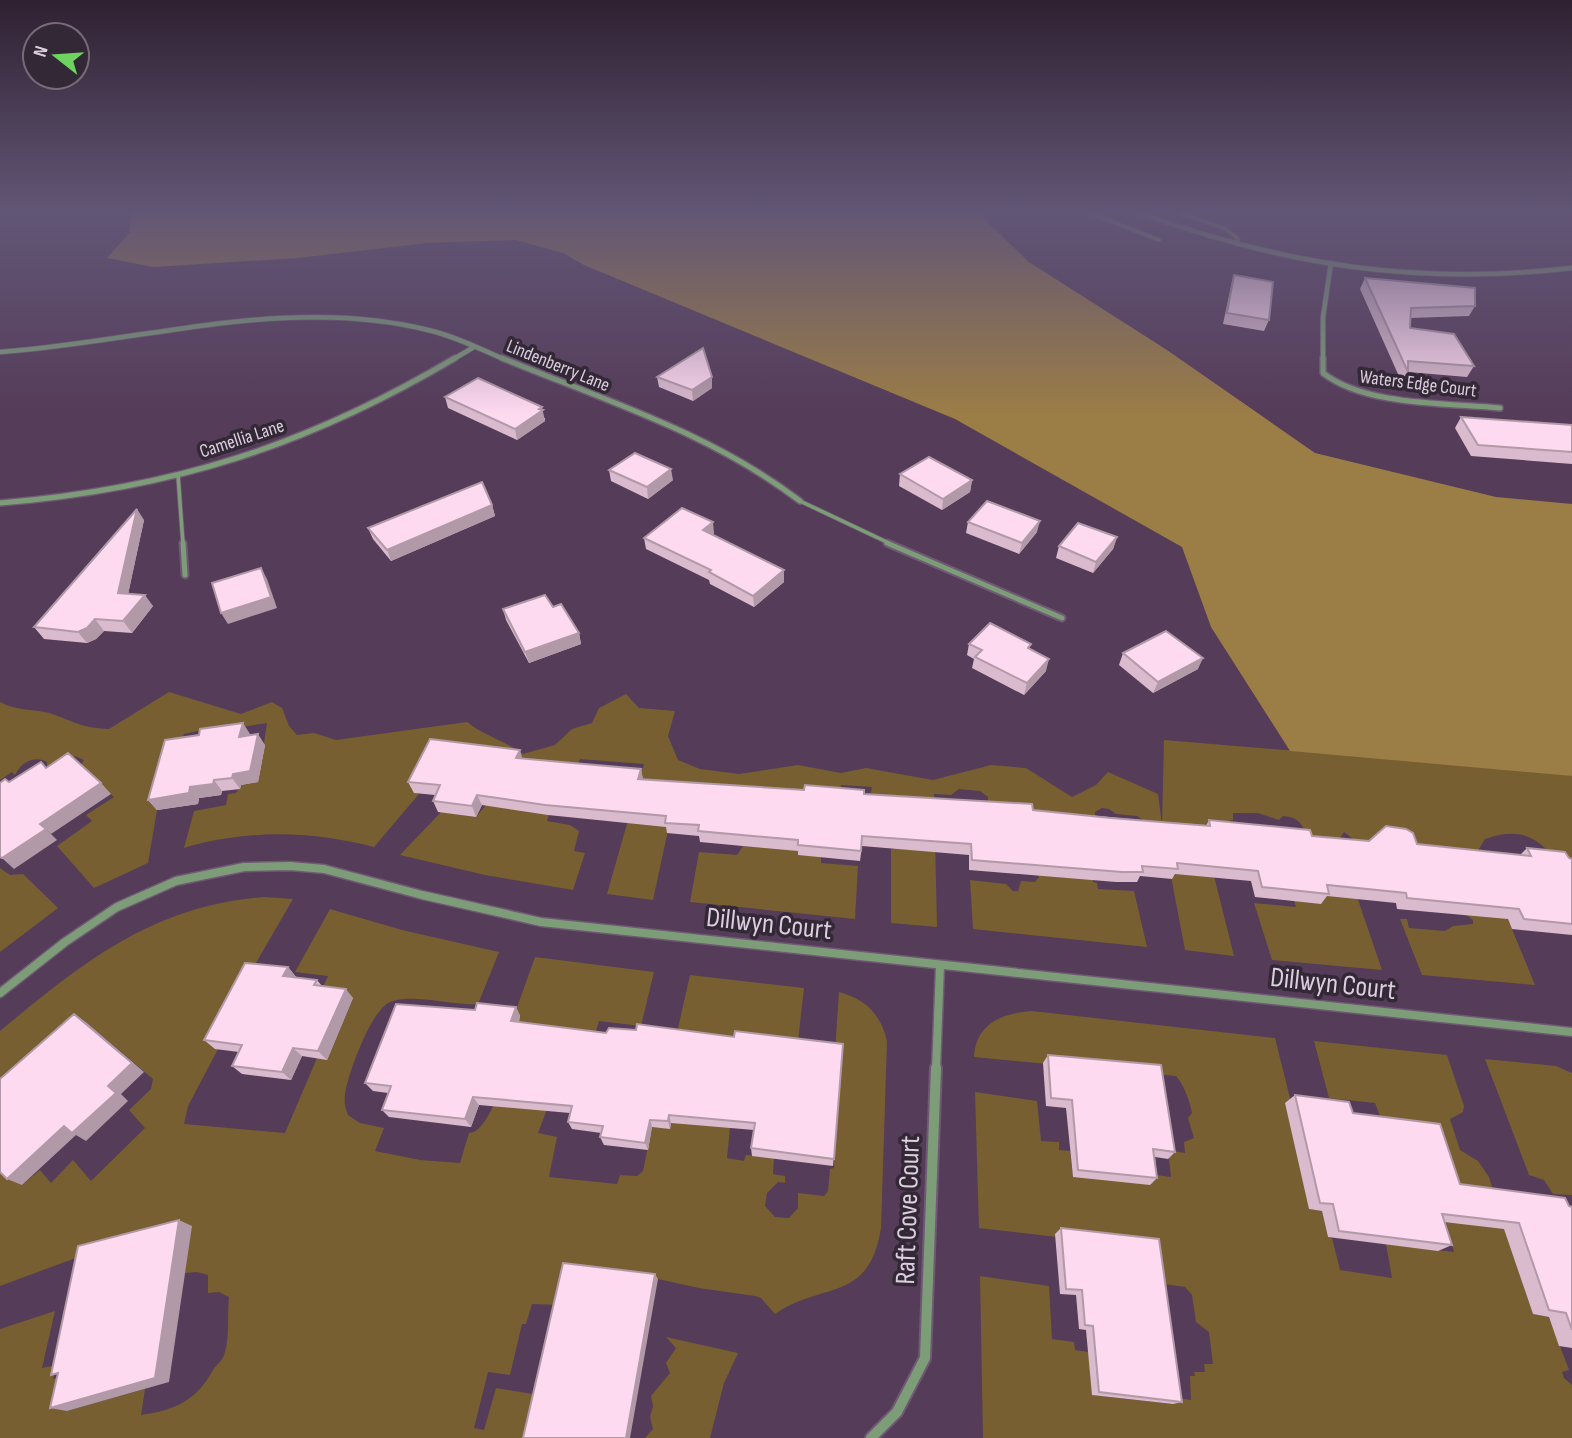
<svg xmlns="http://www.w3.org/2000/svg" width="1572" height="1438" viewBox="0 0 1572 1438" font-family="'Sofia Sans Condensed',sans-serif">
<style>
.green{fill:#775f31}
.forest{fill:#9b7d46}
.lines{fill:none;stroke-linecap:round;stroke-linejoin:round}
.service-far1-casing{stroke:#705974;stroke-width:5}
.service-casing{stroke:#705974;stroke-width:9}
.minor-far3-casing{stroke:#705974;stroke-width:6}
.minor-far2-casing{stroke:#705974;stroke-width:8}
.minor-far1-casing{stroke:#705974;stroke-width:11}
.minor-casing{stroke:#705974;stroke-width:14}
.service-far1{stroke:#7d9c78;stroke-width:3.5}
.service{stroke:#7d9c78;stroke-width:5}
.minor-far3{stroke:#7d9c78;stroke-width:4.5}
.minor-far2{stroke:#7d9c78;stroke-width:5}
.minor-far1{stroke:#7d9c78;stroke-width:8}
.minor{stroke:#7d9c78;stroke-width:10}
.wall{fill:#dabbce}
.shaded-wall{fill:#b299a8}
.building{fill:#fedaf0;stroke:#b299a8;stroke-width:2}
.labels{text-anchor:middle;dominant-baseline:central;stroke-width:7;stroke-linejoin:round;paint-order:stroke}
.far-street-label{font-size:19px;fill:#dccddf;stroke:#332835}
.near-street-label{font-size:28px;fill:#dccddf;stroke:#332835}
</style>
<rect width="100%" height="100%" fill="#553c59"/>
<g class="green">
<path d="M 169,692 L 241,714 L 272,702 L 282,708 L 289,726 L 297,735 L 314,733 L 336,740 L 467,722 C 485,736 505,741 523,754 L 555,745 L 572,729 L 592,723 L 599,708 L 626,694 L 639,708 L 675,711 L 668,736 L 678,760 L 700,769 L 739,774 L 798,765 L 841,773 L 866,768 L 933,780 L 991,765 L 1026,768 L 1072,797 L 1096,785 L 1108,772 L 1158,794 L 1162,825 L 1164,740 L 1549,772 L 1572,776 L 1572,870 L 1561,869 C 1542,838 1522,826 1485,839 L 1479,849 L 1535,985 L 1422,975 L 1400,919 L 1407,919 L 1409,928 L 1445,931 L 1453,926 L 1473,924 L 1473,920 L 1372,841 L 1353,839 L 1344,832 L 1338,841 L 1382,970 L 1272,960 L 1254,903 L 1296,907 L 1294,901 L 1305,832 C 1301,820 1294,817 1283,816 L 1279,820 L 1258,813 L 1233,813 L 1233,820 L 1228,821 L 1231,828 L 1203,832 L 1234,956 L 1185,950 L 1163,834 L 1137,816 L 1116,814 L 1109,809 L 1102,808 L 1095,812 L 1093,882 L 1097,883 L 1098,889 L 1134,891 L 1147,947 L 973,929 L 970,880 L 1006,884 L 1013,891 L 1018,891 L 1021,881 L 1035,882 L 1039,877 L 988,809 L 988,797 L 980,791 L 959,789 L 951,795 L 934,794 L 937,927 L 891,923 L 891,849 L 895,849 L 870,796 L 872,787 L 841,785 L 840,799 L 821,858 L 821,863 L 858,866 L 855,919 L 690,902 L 699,852 L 737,855 L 743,846 L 764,848 L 676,793 L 653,900 L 607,894 L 644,764 L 580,759 L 577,765 L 562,775 L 547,821 L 570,825 L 579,831 L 574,851 L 585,853 L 573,890 L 485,875 L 400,855 L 441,812 L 476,817 L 523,761 L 415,793 L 419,794 L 374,847 C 310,831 248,829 184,848 L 194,811 L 226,805 L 228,794 L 236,793 L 241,785 L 258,782 L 267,723 L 223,730 L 216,727 L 184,734 L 157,810 L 148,863 L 94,888 L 57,846 L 92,821 L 86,815 L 114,797 L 80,766 L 84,760 L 75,756 L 47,769 L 47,762 C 35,755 21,762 15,775 L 12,772 L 0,780 L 0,702 C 18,712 37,708 55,715 C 77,723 83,728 109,729 Z"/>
<polygon points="0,868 10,875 23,874 58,908 0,952"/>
<path d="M 264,897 L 293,899 L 253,968 L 218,1049 L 188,1106 L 184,1124 L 285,1133 L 317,1058 L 327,1059 L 353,999 L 322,989 L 328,976 L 295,972 L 330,909 L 402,930 L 499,952 L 478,1004 C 453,1006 413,993 390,1002 C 371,1010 348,1074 345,1094 C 344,1101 345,1108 348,1115 L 360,1123 L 384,1128 L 375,1151 L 420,1160 L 460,1163 L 469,1133 C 495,1132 514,1039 520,1016 L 514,1016 L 535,957 L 654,972 L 641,1026 L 599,1021 L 595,1034 L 565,1037 L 546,1112 L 538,1133 L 557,1137 L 549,1177 L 617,1184 L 620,1175 L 637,1176 L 643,1171 L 652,1127 L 670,1128 L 687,1039 L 676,1037 L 690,975 L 804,988 L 798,1041 L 730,1128 L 727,1158 L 744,1161 L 746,1155 L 774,1158 L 773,1174 L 785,1176 L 785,1183 L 778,1182 L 767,1193 L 765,1206 L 775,1217 L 789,1218 L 798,1208 L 798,1193 L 824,1196 L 828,1191 L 830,1169 L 834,1168 L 835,1051 L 839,992 C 865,999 881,1014 887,1041 L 881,1228 C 869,1304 822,1281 775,1314 L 761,1298 L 755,1296 L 699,1288 L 658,1279 L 559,1305 L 532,1304 L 526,1324 L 522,1324 L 510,1375 L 488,1372 L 474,1428 L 484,1430 L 496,1388 L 539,1395 L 530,1438 L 0,1438 L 0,1329 L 55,1311 L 42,1368 L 56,1365 L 53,1379 L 69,1374 L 67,1411 L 145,1389 L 141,1415 C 175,1410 196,1401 213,1370 C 217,1364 224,1359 225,1352 C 230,1334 227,1315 229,1297 L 219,1292 L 208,1293 L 208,1275 L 197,1272 L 185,1273 L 191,1226 L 92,1252 L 0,1286 L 0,1163 L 22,1185 L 40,1170 L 51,1183 L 73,1160 L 91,1181 L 145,1128 L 129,1110 L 151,1089 L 153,1079 L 87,1023 L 54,1052 L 0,1082 L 0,1031 C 82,963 153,905 264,897 Z"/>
<path d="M 1032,1011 L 1275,1038 L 1290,1098 L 1295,1104 L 1309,1209 L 1322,1211 L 1328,1237 L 1332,1238 L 1340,1270 L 1392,1278 L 1386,1244 L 1454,1252 L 1446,1222 L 1457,1223 L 1381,1119 L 1375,1103 L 1329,1098 L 1314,1041 L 1447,1055 L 1464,1106 L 1463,1112 L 1450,1119 L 1460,1150 L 1478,1161 L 1489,1177 L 1533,1314 L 1549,1317 L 1569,1370 L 1562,1372 L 1564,1378 L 1572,1385 L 1572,1438 L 983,1438 L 980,1276 L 1049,1286 L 1052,1339 L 1074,1342 L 1075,1350 L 1089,1352 L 1093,1395 L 1172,1404 L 1172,1397 L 1191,1400 L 1190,1376 L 1195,1376 L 1194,1372 L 1205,1372 L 1204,1364 L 1213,1364 L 1209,1332 L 1196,1322 L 1192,1295 L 1185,1287 L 1164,1284 L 1151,1248 L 979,1228 L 975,1092 L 1037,1101 L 1041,1141 L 1059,1142 L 1059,1150 L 1070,1151 L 1073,1177 L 1149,1174 L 1171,1177 L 1167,1140 L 1173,1151 L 1185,1153 L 1184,1142 L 1194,1138 L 1188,1118 L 1192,1113 C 1190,1102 1184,1085 1176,1076 L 974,1057 C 976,1023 1003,1013 1032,1011 Z"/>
<polygon points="1485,1059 1556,1066 1572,1073 1572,1195 1553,1194 1544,1180 1529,1175"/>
<polygon points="666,1337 738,1353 724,1383 710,1438 645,1438 653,1429 650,1417 653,1406 651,1396 670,1373 666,1363 676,1348"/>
</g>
<polygon class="forest" points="131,213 978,213 1029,262 1167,350 1315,453 1496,497 1572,504 1572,776 1290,751 1211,627 1182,547 955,419 584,265 563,253 516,240 427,243 298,258 153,267 107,258 130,232"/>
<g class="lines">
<defs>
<g id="service-far1">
<polyline points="1090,213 1159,240"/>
<polyline points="1179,213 1226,229 1238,239 1237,244"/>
<polyline points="178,475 183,544"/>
<polyline points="800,501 891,544"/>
</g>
<g id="service">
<polyline points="183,543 185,575"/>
<polyline points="887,543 1062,618"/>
</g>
<g id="minor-far3">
<path d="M 1139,213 C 1286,265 1416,286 1572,268"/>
<path d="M 0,352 C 143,342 290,294 432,331 C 457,337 482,350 506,360"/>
<polyline points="452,360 474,347"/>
<polyline points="1323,360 1323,317 1331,263"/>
</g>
<g id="minor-far2">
<path d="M 502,358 C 604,400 711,433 800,501"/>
<path d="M 1323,358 L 1323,373 C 1365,406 1448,403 1500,408"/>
<path d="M 0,503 C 171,489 307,446 455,358"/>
</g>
<g id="minor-far1">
<polyline points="0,993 65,942 117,907 176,881 244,867 290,866 324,869 422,895 541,922 1572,1032"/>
<polyline points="936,1070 940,966"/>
</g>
<polyline id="minor" points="871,1438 897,1412 925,1358 936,1068"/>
</defs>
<use href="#service-far1" class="service-far1-casing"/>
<use href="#service" class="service-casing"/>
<use href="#minor-far3" class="minor-far3-casing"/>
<use href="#minor-far2" class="minor-far2-casing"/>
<use href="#minor-far1" class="minor-far1-casing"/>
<use href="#minor" class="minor-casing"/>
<use href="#service-far1" class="service-far1"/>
<use href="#service" class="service"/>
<use href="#minor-far3" class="minor-far3"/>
<use href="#minor-far2" class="minor-far2"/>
<use href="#minor-far1" class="minor-far1"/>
<use href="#minor" class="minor"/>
</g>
<g class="wall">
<polygon points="1234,275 1269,320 1264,331 1223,324 1231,286"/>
<polygon points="1365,278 1475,306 1469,316 1410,318 1410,328 1474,366 1467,377 1408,372 1402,383 1360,289"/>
<polygon points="657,377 712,377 712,388 693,401 659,387"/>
<polygon points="445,397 545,418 545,421 517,440 448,408"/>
<polygon points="1461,417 1572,425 1572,464 1471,456 1455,428"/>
<polygon points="609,470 673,480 648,499 611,481"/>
<polygon points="900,474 972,480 970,492 942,510 899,486"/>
<polygon points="492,505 495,516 391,561 373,539 368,528"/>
<polygon points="144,520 128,594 153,606 132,633 104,631 96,639 87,643 44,639 34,627"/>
<polygon points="968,522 1037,532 1019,554 966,533"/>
<polygon points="714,533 712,535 784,570 784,582 754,607 710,584 709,580 646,549 644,538"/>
<polygon points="1117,537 1113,549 1093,573 1056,558 1059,546"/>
<polygon points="553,607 579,633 581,644 529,663 506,620 503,609"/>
<polygon points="969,644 1030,649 1046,671 1024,695 972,668 974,659 967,655"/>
<polygon points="1123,653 1198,669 1153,693 1119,665"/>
<polygon points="250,734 265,745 258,782 241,785 240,789 222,791 221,795 199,798 198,804 157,810 148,800"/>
<polygon points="523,759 641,769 643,780 864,794 1033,810 1206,826 1209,820 1312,836 1369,841 1417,844 1520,855 1527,848 1572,859 1572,935 1512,929 1508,919 1397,909 1396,903 1327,896 1321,904 1255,897 1251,881 1175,874 1172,879 1140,876 1137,882 1116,882 969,870 969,855 862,846 860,861 798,855 798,851 700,842 699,836 667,833 666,827 548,815 482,805 476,817 438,812 433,801 435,795 414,793 408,782"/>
<polygon points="288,967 296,977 317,980 322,986 353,998 327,1060 302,1056 291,1080 242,1074 232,1066 239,1052 215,1049 204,1040"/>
<polygon points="516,1007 520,1016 519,1022 606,1033 636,1030 843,1044 833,1166 752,1156 751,1148 754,1130 671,1123 670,1129 652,1127 648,1150 604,1145 600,1137 601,1133 572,1129 568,1122 570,1113 479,1105 471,1127 389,1117 382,1110 388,1093 373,1091 365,1083 475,1010"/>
<polygon points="1048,1055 1175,1152 1168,1159 1155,1157 1157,1178 1150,1185 1073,1177 1066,1108 1046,1106 1043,1063"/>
<polygon points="1295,1095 1353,1113 1460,1184 1572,1207 1572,1348 1559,1346 1549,1317 1533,1314 1504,1229 1444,1222 1452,1245 1438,1251 1328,1237 1322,1211 1309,1209 1285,1103"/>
<polygon points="1061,1228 1182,1402 1173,1404 1092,1395 1086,1330 1079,1329 1076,1295 1060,1294 1055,1234"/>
</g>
<g class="shaded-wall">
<polygon points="712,377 712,388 693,401 692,390"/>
<polygon points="542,407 545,421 517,440 515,429"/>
<polygon points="671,469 673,480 648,499 647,487"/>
<polygon points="972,480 970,492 942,510 943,499"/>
<polygon points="492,505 495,516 391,561 387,550"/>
<polygon points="137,509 144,520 126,604 118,593"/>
<polygon points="1040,521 1037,532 1019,554 1022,543"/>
<polygon points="713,522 714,533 704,542 703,530"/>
<polygon points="1117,537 1113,549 1093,573 1096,562"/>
<polygon points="261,568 267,579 277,608 228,624 221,613"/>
<polygon points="784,570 784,582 754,607 753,596"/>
<polygon points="145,595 153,606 132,633 123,621"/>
<polygon points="95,619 104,631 96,639 87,643 78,632"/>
<polygon points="579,633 581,644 529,663 525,652"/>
<polygon points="1203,658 1198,669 1153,693 1158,682"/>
<polygon points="1049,659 1046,671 1024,695 1027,683"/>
<polygon points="243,723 250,734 247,748 239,737"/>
<polygon points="258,734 265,745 258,782 241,785 240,789 232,778 233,774"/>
<polygon points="520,750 523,761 516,758"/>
<polygon points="641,769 643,780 638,779"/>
<polygon points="214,780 222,791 221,795 199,798 198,804 157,810 148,800"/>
<polygon points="101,783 111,794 51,834 40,824"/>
<polygon points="477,795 482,805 476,817 472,806"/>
<polygon points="46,829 57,840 14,869 2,858"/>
<polygon points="288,967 296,977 292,985 283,976"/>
<polygon points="346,989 353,998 327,1060 318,1051"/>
<polygon points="516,1007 520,1016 516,1030 511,1021"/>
<polygon points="74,1014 87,1023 144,1072 121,1094 128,1101 86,1141 76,1135 22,1185 7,1179 108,1086"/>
<polygon points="293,1048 302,1056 291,1080 282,1072"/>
<polygon points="473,1097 479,1105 471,1127 465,1119"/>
<polygon points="669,1115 671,1123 670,1129 668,1121"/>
<polygon points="650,1120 652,1127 648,1150 645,1143"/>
<polygon points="179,1220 192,1226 169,1382 67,1411 50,1408"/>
<polygon points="655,1274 658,1279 630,1438 626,1438"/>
</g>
<g class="building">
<polygon points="1234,275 1273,282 1269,320 1227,313"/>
<polygon points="1365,278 1475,288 1475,306 1411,308 1410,328 1454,334 1474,366 1408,361 1408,372"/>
<polygon points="703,348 712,377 692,390 657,377"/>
<polygon points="478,378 542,407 539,409 543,410 515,429 445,397"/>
<polygon points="1461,417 1572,425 1572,452 1478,445"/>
<polygon points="635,453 671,469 647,487 609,470"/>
<polygon points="929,457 972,480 943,499 900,474"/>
<polygon points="482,482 492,505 387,550 368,528"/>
<polygon points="987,501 1040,521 1022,543 968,522"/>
<polygon points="682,508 713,522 703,530 784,570 753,596 709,572 711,570 644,538"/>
<polygon points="137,509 118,593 145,595 123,621 95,619 87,628 78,632 34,627"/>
<polygon points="1078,523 1117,537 1096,562 1059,546"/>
<polygon points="261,568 271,597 221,613 212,583"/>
<polygon points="545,595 553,607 561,604 579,633 525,652 503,609"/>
<polygon points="990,623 1031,644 1028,648 1049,659 1027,683 975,657 982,650 969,644"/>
<polygon points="1166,631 1203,658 1158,682 1123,653"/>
<polygon points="243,723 239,737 258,734 250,771 233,774 232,778 214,780 213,784 190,787 189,793 148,800 165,740 199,735 200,729"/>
<polygon points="430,739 520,750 516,758 641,769 638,779 804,790 805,785 841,788 864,790 864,794 1032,804 1033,810 1111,818 1210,826 1209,820 1310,830 1312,836 1369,841 1386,826 1406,829 1413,833 1417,844 1531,856 1527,848 1565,852 1569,858 1572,859 1572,924 1524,919 1519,909 1407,898 1406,893 1327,885 1329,894 1262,887 1258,871 1177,863 1178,869 1142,866 1143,872 1122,872 972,860 971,844 862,836 861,851 798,845 798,840 698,831 699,825 665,823 666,816 545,805 477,795 472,806 433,801 440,785 408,782"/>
<polygon points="68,753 101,783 40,824 46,829 2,858 0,857 0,783 5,779 9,782 41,762 46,768"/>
<polygon points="245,963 288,967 283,976 317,980 314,985 346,989 318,1051 293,1048 282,1072 232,1066 242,1045 204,1040"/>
<polygon points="477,1003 516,1007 511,1021 606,1033 609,1028 636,1030 637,1024 734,1037 735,1031 843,1044 834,1159 751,1148 755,1123 669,1115 668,1121 650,1120 645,1143 600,1137 603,1126 568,1122 572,1106 473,1097 465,1119 382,1110 391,1086 365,1083 396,1004 475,1010"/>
<polygon points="74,1014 132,1063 108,1086 116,1093 72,1133 64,1126 7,1179 0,1172 0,1079"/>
<polygon points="1048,1055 1161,1065 1175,1152 1153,1149 1157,1178 1078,1170 1072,1100 1051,1098"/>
<polygon points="1295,1095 1349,1102 1353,1113 1440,1124 1460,1184 1565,1198 1569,1206 1572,1207 1572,1330 1566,1313 1549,1310 1519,1223 1442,1214 1452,1245 1339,1231 1333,1204 1320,1203"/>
<polygon points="179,1220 155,1378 50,1408 58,1373 51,1375 78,1246"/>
<polygon points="1061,1228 1159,1239 1182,1402 1099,1392 1093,1326 1085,1325 1082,1290 1066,1289"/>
<polygon points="563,1263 655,1274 626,1438 523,1438"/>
</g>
<linearGradient id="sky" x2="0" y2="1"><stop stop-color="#2f2131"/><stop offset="0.51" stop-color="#625676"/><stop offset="1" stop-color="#625676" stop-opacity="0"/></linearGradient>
<rect width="1572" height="414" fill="url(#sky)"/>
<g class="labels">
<g class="far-street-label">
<text transform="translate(558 366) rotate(22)">Lindenberry Lane</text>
<text transform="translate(1418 384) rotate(7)">Waters Edge Court</text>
<text transform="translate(242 439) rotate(-18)">Camellia Lane</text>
</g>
<g class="near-street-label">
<text transform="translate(769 924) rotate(6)">Dillwyn Court</text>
<text transform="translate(1333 984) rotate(6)">Dillwyn Court</text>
<text transform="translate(908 1210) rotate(-88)">Raft Cove Court</text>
</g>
</g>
<g transform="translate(56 56) rotate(287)"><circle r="33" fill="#332835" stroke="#776a79" stroke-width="2"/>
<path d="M0-5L12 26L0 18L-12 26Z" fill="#6ed360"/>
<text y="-10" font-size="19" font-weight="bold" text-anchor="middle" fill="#dccddf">N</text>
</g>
</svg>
